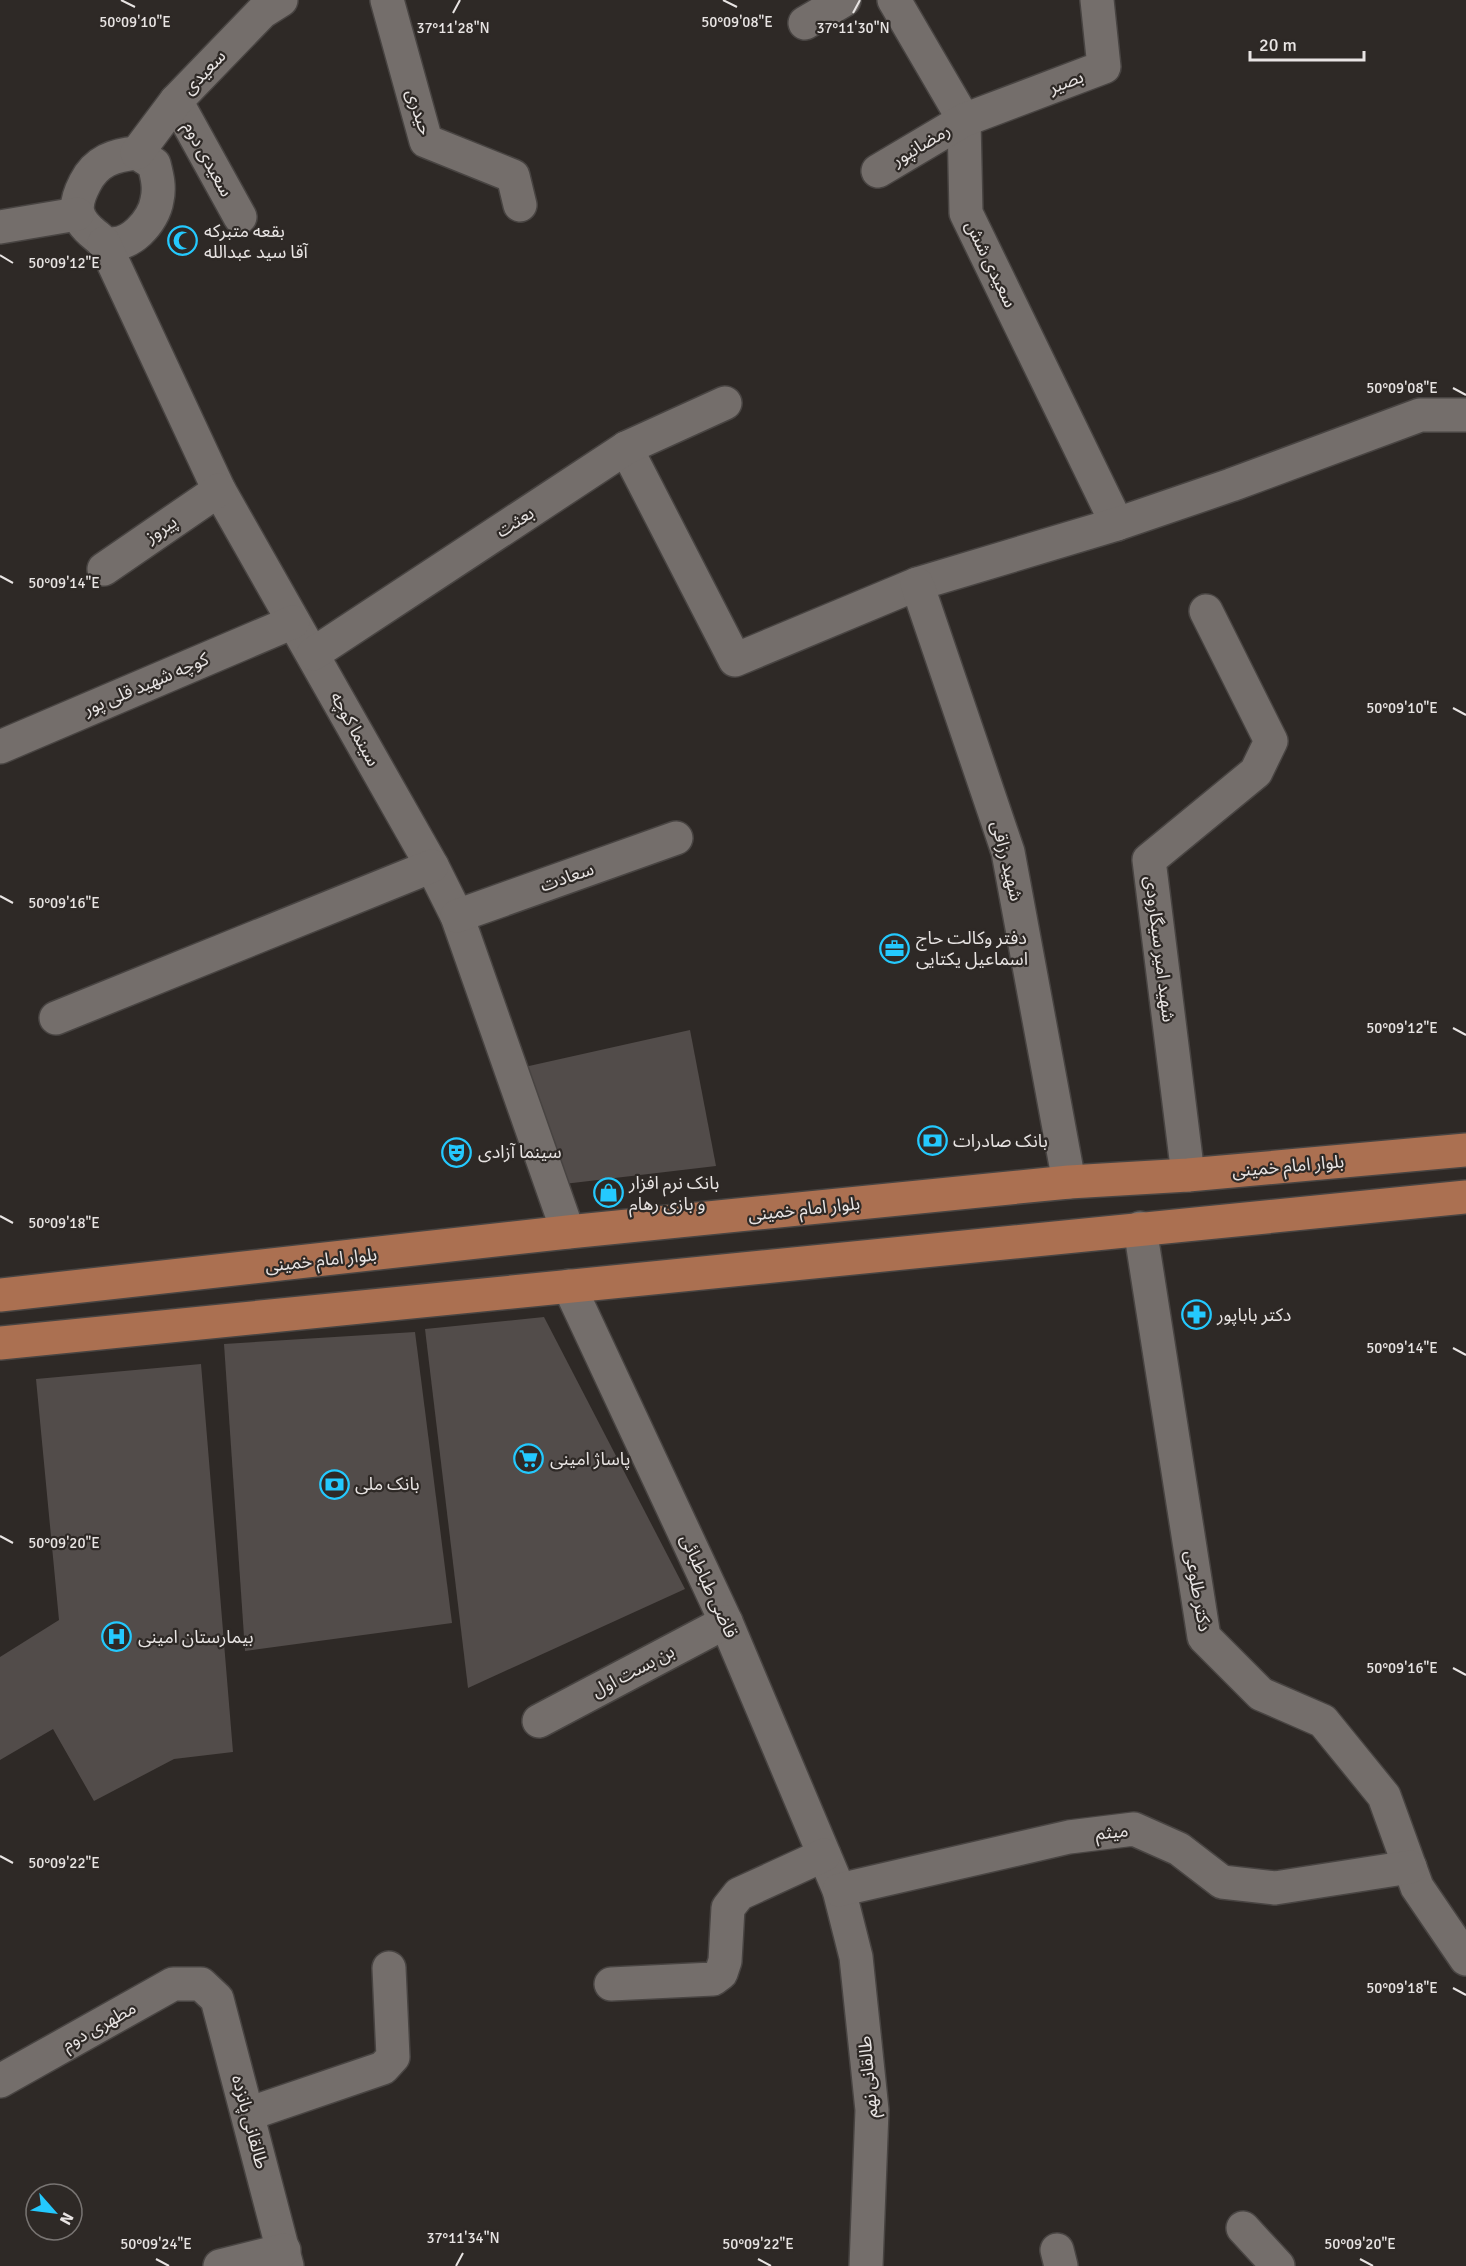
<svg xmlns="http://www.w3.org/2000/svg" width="1466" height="2266" viewBox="0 0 1466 2266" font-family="Signika,'Noto Sans Arabic',sans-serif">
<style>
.building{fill:#524c4a}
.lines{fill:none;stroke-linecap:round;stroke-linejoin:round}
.minor-casing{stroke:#484442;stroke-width:36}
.major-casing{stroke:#484442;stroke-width:36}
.minor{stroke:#746e6b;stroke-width:33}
.major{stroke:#ab7051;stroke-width:33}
.ticks{fill:none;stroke:#e8e4e3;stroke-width:2}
.labels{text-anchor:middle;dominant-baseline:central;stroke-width:4.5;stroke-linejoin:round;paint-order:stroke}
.street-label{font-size:18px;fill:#e8e4e3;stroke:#2e2926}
.poi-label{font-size:18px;fill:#e8e4e3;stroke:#2e2926;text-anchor:start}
.ticks-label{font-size:15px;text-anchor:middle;fill:#e8e4e3;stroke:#2e2926;stroke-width:4.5;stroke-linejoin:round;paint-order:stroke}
</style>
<rect width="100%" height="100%" fill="#2e2926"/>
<g class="building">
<polygon points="690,1030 716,1166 564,1184 520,1068"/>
<polygon points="544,1317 685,1589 468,1688 425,1329"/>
<polygon points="415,1332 452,1623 245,1651 224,1344"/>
<polygon points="201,1364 233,1752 174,1759 94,1801 53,1729 0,1760 0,1657 59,1620 36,1379"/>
</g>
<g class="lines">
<defs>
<g id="minor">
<polyline points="387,0 426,141 513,176 520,205"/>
<polyline points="894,0 964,120 966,213 1117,524"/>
<polyline points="805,23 844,0"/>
<polyline points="176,101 240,217"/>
<path d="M 137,153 L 154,164 C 157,176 160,187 157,200 C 154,221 129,249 106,243 C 102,242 98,237 95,235 C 74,218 73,206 85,183 C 96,161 114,155 137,153 Z"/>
<polyline points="137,153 176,101 262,12 281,0"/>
<polyline points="878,171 964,120 1104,67 1097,0"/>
<polyline points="0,227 77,214"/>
<polyline points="104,243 219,490 432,866 457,916 568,1232"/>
<polyline points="626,448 735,660 917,584 1117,524 1231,485 1420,415 1466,415"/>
<polyline points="104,569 219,490"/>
<polyline points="917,584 1008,852 1069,1182"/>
<polyline points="313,654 626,448 725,403"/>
<polyline points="0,747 293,622"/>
<polyline points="457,916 676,838"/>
<polyline points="56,1018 432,866"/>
<polyline points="1188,1175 1149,860 1256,772 1271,741 1206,611"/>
<polyline points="1140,1228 1204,1637 1261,1694 1323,1721 1384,1796 1417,1887 1466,1959"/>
<polyline points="569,1286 726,1622 839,1890 856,1957 872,2110 866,2266"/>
<polyline points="539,1721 726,1622"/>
<polyline points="839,1890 1069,1837 1134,1829 1179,1849 1222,1882 1275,1888 1410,1867"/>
<polyline points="611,1984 713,1979 721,1973 725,1961 728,1908 739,1894 824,1855"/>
<polyline points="0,2081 173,1984 201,1984 217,1999 287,2266"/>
<polyline points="248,2114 383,2068 393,2057 389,1968"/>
<polyline points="1243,2228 1278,2266"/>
<polyline points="1057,2250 1061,2266"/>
<polyline points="220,2266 284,2250"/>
</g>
<g id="major">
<polyline points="0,1295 568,1232 1069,1182 1188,1175 1466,1150"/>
<polyline points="0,1343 1466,1197"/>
</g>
</defs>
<use href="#minor" class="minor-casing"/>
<use href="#major" class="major-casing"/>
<use href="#minor" class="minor"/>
<use href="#major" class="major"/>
</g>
<path class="ticks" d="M 121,0 L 135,7M 723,0 L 737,7M 453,13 L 460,0M 853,13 L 860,0M 0,255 L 13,263M 1453,388 L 1466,395M 0,576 L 13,583M 1453,708 L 1466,715M 0,896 L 13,903M 1453,1028 L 1466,1035M 0,1216 L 13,1223M 1453,1348 L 1466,1355M 0,1536 L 13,1543M 1453,1668 L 1466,1675M 0,1856 L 13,1863M 1453,1988 L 1466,1995M 156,2259 L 169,2266M 758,2259 L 771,2266M 1360,2259 L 1373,2266M 456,2266 L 463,2253"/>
<defs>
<symbol id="mosque-ring" viewBox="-11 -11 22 22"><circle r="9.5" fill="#2e2926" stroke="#24c9fe" stroke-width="1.5"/><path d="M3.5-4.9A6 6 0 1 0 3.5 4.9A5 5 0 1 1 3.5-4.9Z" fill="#24c9fe"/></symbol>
<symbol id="office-ring" viewBox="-11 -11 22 22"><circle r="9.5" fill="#2e2926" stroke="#24c9fe" stroke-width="1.5"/><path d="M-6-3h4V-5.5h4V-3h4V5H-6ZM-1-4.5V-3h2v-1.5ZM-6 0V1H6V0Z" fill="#24c9fe"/></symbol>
<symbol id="bank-ring" viewBox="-11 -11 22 22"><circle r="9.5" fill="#2e2926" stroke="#24c9fe" stroke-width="1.5"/><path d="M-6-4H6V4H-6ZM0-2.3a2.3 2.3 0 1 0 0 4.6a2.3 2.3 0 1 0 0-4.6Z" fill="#24c9fe"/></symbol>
<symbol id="theatre-ring" viewBox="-11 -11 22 22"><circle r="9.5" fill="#2e2926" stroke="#24c9fe" stroke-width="1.5"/><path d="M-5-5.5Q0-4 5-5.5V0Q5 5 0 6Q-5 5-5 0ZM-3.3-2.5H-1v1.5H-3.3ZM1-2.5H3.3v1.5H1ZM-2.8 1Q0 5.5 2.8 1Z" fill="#24c9fe"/></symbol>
<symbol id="shop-ring" viewBox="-11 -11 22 22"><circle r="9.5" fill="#2e2926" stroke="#24c9fe" stroke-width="1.5"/><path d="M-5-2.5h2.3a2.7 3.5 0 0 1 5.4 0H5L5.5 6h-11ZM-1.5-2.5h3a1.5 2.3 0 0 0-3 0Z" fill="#24c9fe"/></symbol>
<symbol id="pharmacy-ring" viewBox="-11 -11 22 22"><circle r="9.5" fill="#2e2926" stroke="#24c9fe" stroke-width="1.5"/><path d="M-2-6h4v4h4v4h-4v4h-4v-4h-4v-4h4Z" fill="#24c9fe"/></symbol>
<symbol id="supermarket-ring" viewBox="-11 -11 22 22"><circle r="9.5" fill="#2e2926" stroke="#24c9fe" stroke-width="1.5"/><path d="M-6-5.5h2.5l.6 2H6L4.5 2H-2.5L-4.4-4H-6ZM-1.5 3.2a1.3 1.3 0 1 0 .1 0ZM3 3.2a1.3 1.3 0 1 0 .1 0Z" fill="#24c9fe"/></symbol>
<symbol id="hospital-ring" viewBox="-11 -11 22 22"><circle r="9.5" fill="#2e2926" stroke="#24c9fe" stroke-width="1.5"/><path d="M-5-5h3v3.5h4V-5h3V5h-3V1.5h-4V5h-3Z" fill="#24c9fe"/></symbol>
</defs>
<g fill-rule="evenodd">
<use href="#mosque-ring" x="166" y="224" width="33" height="33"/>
<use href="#office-ring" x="878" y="932" width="33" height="33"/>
<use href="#bank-ring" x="916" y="1124" width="33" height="33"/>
<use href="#theatre-ring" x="440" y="1136" width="33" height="33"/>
<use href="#shop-ring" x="592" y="1176" width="33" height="33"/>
<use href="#pharmacy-ring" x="1180" y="1298" width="33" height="33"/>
<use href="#supermarket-ring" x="512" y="1442" width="33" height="33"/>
<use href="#bank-ring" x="318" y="1468" width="33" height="33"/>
<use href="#hospital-ring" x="100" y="1620" width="33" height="33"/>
</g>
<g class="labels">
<g class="street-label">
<text transform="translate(204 72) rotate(-46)">سعیدی</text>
<text transform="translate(1066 82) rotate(-21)">بصیر</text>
<text transform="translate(419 112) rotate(72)">حیدری</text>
<text transform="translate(921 145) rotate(-31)">رمضانپور</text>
<text transform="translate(208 159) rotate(61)">سعیدی دوم</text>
<text transform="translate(991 264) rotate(64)">سعیدی شش</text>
<text transform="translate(515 522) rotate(-33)">بعثت</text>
<text transform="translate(161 529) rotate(-34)">پیروز</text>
<text transform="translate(146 684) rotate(-23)">کوچه شهید قلی پور</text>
<text transform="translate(355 729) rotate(61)">سینما کوچه</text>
<text transform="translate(1007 861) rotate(76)">شهید رزاقی</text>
<text transform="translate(567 877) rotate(-19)">سعادت</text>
<text transform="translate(1160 949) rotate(83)">شهید امیر سیگارودی</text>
<text transform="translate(1288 1166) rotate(-5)">بلوار امام خمینی</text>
<text transform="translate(804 1209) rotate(-6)">بلوار امام خمینی</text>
<text transform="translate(321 1260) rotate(-6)">بلوار امام خمینی</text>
<text transform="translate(709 1586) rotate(65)">قاضی طباطبائی</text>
<text transform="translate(1198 1591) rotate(80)">دکتر طلوعی</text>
<text transform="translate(633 1671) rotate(-28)">بن بست اول</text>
<text transform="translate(1112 1832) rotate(-5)">میثم</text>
<text transform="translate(99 2026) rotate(-29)">مطهری دوم</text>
<text transform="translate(868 2077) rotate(-95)">طالقانی نهم</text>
<text transform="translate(250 2122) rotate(75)">طالقانی پانزده</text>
</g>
<g class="poi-label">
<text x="204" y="231">بقعه متبرکه<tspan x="204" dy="21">آقا سید عبدالله</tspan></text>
<text x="916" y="938">دفتر وکالت حاج<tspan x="916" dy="21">اسماعیل یکتایی</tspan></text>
<text x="953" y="1141">بانک صادرات</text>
<text x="478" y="1152">سینما آزادی</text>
<text x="629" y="1183">بانک نرم افزار<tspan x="629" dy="21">و بازی رهام</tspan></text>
<text x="1217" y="1315">دکتر باباپور</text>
<text x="550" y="1459">پاساژ امینی</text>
<text x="355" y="1484">بانک ملی</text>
<text x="138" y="1637">بیمارستان امینی</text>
</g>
</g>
<g class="ticks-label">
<text x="135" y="27">50°09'10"E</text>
<text x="737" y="27">50°09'08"E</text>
<text x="453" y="33">37°11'28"N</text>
<text x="853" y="33">37°11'30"N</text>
<text x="64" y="268">50°09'12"E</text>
<text x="1402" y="393">50°09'08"E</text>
<text x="64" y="588">50°09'14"E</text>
<text x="1402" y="713">50°09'10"E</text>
<text x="64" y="908">50°09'16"E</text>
<text x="1402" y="1033">50°09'12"E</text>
<text x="64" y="1228">50°09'18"E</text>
<text x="1402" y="1353">50°09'14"E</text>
<text x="64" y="1548">50°09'20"E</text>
<text x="1402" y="1673">50°09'16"E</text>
<text x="64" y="1868">50°09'22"E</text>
<text x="1402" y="1993">50°09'18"E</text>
<text x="463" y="2243">37°11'34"N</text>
<text x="156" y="2249">50°09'24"E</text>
<text x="758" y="2249">50°09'22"E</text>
<text x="1360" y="2249">50°09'20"E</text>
</g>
<g transform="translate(54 2212) rotate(118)"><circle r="28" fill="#2e2926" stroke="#787472" stroke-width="1.5"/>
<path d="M0-4.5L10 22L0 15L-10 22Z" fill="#24c9fe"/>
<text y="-9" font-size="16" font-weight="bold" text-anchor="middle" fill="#e8e4e3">N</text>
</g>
<path d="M1250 51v9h114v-9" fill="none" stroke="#e8e4e3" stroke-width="3"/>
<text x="1259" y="51" font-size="18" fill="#e8e4e3" stroke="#2e2926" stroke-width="4.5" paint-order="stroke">20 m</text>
</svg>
